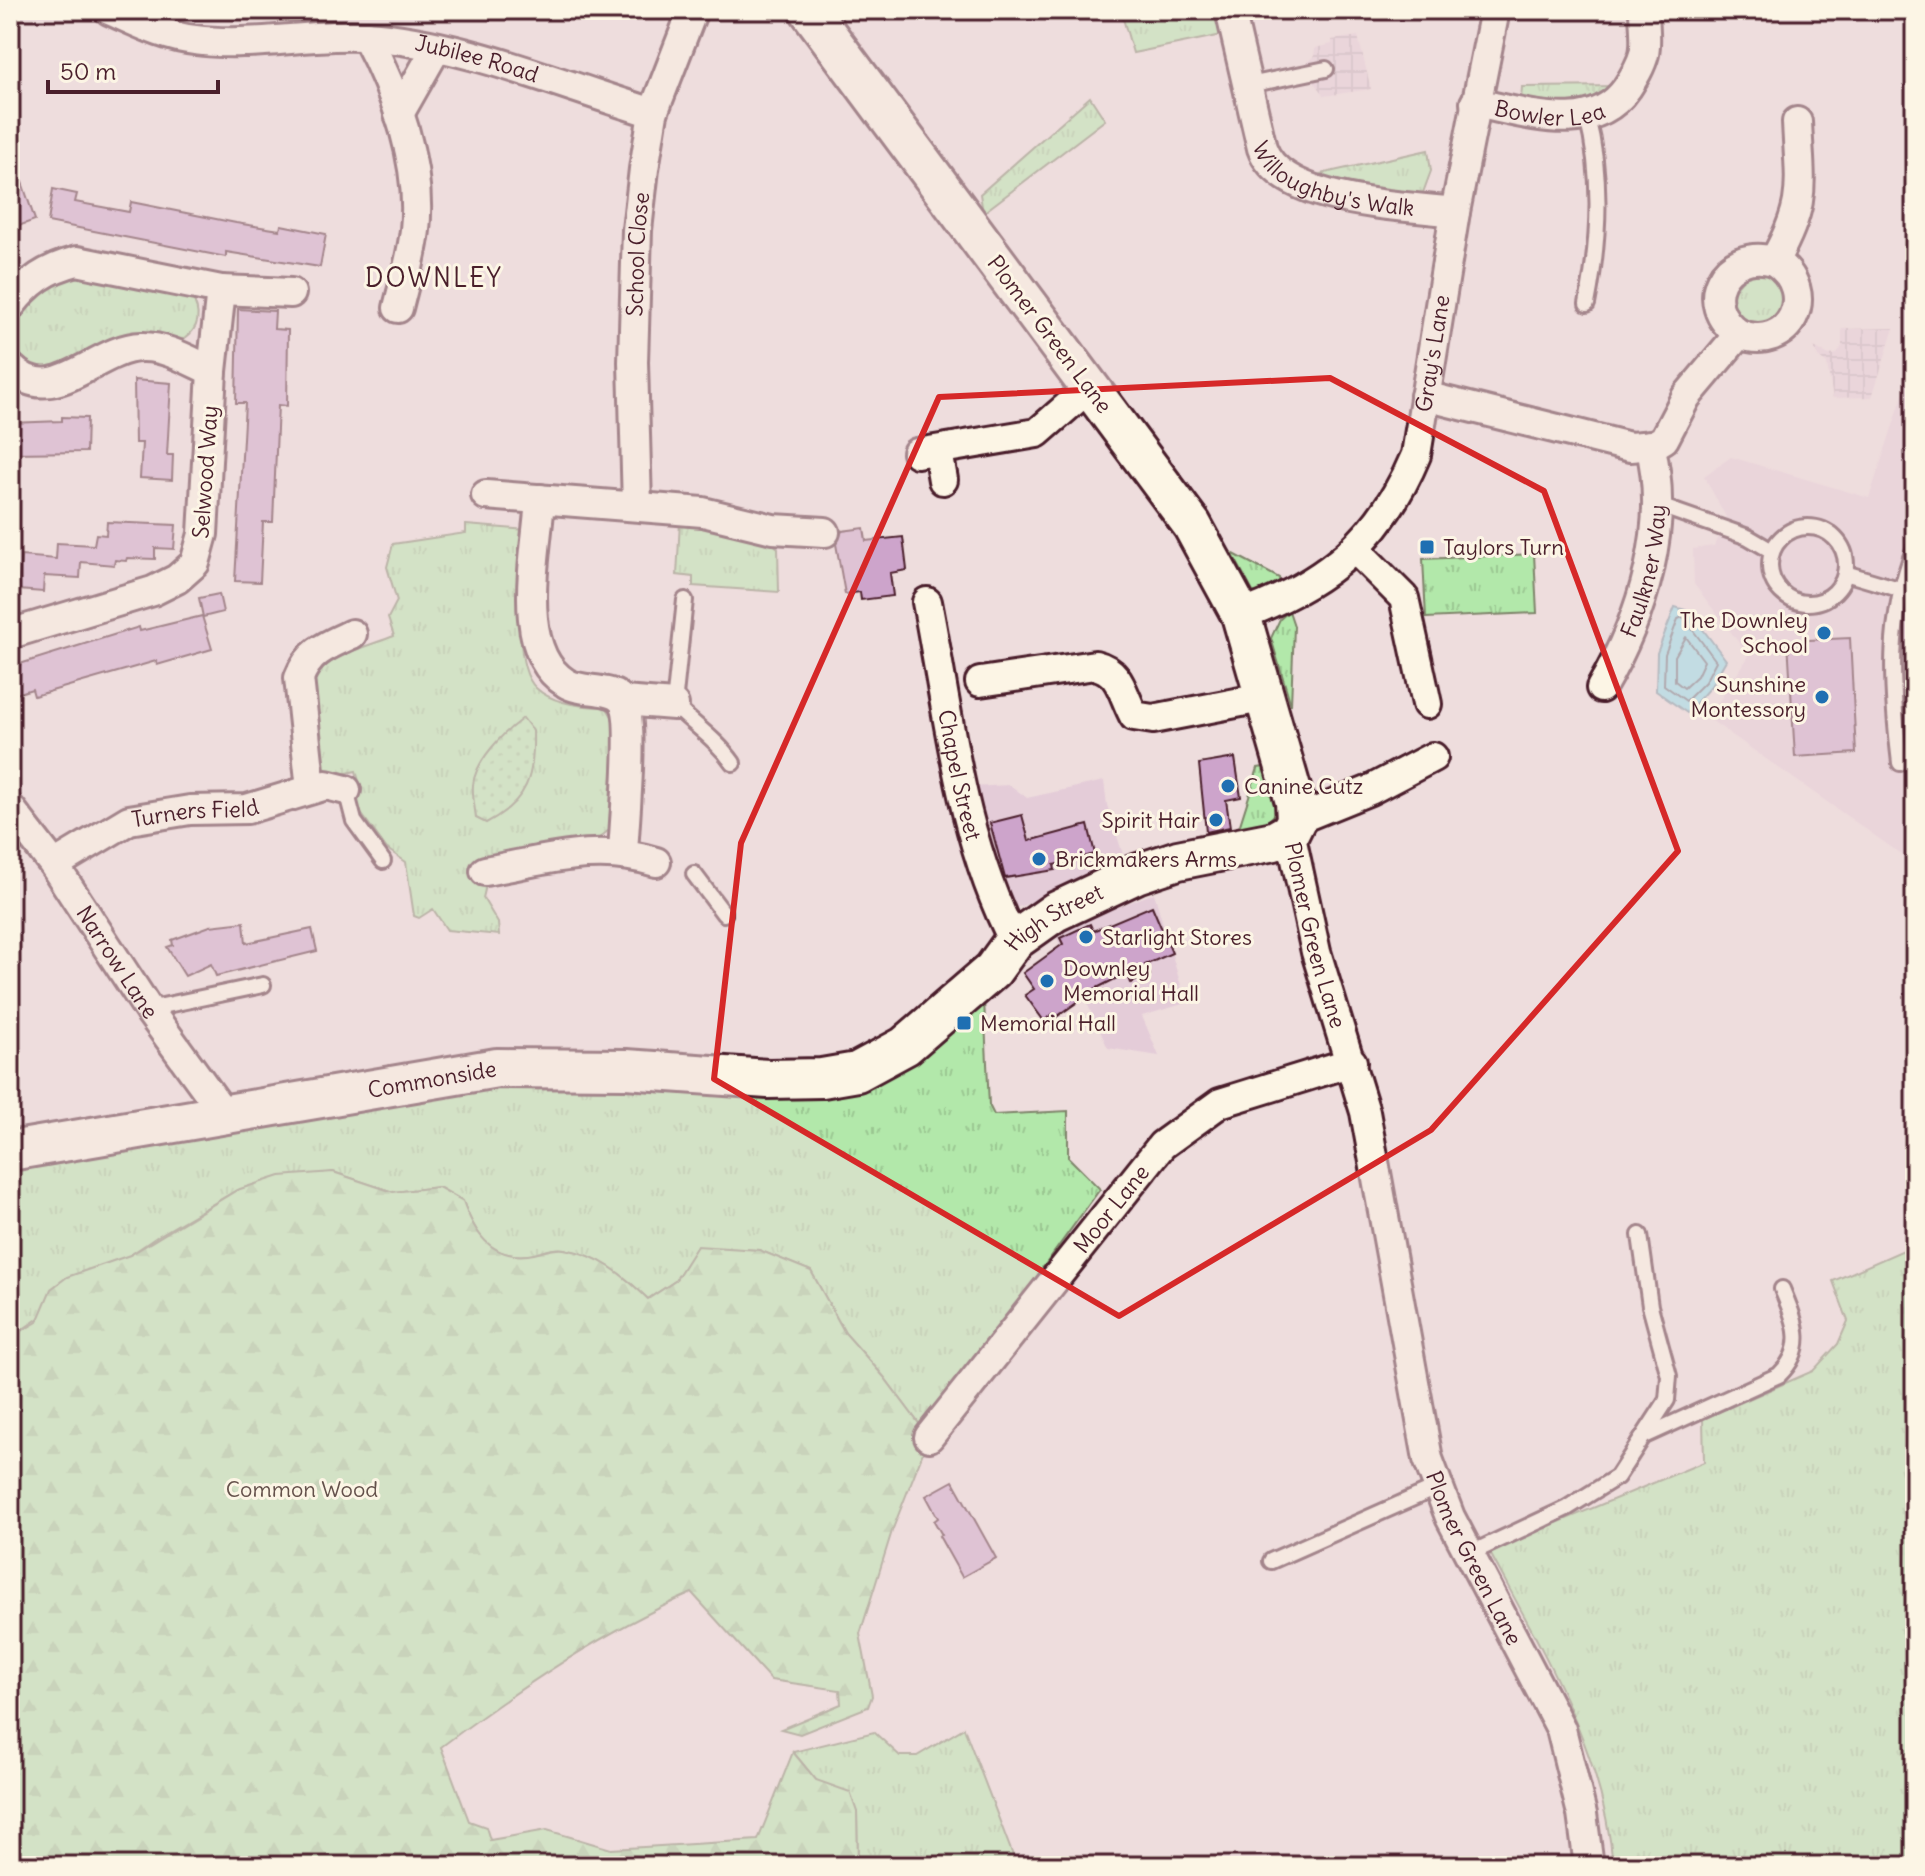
<svg xmlns="http://www.w3.org/2000/svg" width="1925" height="1876" viewBox="0 0 1925 1876" font-family="Delius,sans-serif">
<style>
.built{fill:#e4ccd8}
.industrial{fill:url(#industrial-grid)}
.grass{fill:url(#grass-tufts);stroke:#7e846a;stroke-width:2}
.forest{fill:url(#forest-firs);stroke:#7e846a;stroke-width:2}
.park{fill:url(#park-dots);stroke:#7e846a;stroke-width:2}
.water{fill:#8ddcea;stroke:#72909e;stroke-width:2}
.lines{fill:none;stroke-linecap:round;stroke-linejoin:round}
.shore{stroke:#656b77;stroke-width:2}
.building{fill:#cda4cb;stroke:#4a1f2b;stroke-width:2}
.lane-casing{stroke:#4a1f2b;stroke-width:20}
.street-casing{stroke:#4a1f2b;stroke-width:34}
.secondary-casing{stroke:#4a1f2b;stroke-width:44}
.lane{stroke:#fcf5e5;stroke-width:14}
.street{stroke:#fcf5e5;stroke-width:28}
.secondary{stroke:#fcf5e5;stroke-width:38}
.marked{fill:none;stroke:#d62828;stroke-width:6;stroke-linejoin:round}
.poi-dot{fill:#1f6fb2;stroke:#fcf5e5;stroke-width:3}
.labels{text-anchor:middle;dominant-baseline:central;stroke-width:6;stroke-linejoin:round;paint-order:stroke}
.street-label{font-size:22px;fill:#4a1f2b;stroke:#fcf5e5}
.poi-label{font-size:22px;fill:#4a1f2b;stroke:#fcf5e5;text-anchor:start}
.park-label{font-size:22px;fill:#64514b;stroke:#fcf5e5}
.quarter-label{font-size:26px;letter-spacing:2px;fill:#4a1f2b;stroke:#fcf5e5}
</style>
<defs>
<pattern id="industrial-grid" width="8" height="8" patternUnits="userSpaceOnUse" patternTransform="scale(2)"><rect width="8" height="8" fill="#e4ccd8"/><path d="M0 4h8M4 0v8" fill="none" stroke="#c5afba"/></pattern>
<pattern id="grass-tufts" width="24" height="20" patternUnits="userSpaceOnUse" patternTransform="scale(2)"><rect width="24" height="20" fill="#b2e8aa"/><path d="M3 7l-1-3M5 7V3M7 7l1-3M15 17l-1-3M17 17v-4M19 17l1-3" fill="none" stroke="#9bc792"/></pattern>
<pattern id="forest-firs" width="22" height="20" patternUnits="userSpaceOnUse" patternTransform="scale(2)"><rect width="22" height="20" fill="#b2e8aa"/><path d="M5 1l3.5 6h-7zM16 11l3.5 6h-7z" fill="#9bc792"/></pattern>
<pattern id="park-dots" width="8" height="8" patternUnits="userSpaceOnUse" patternTransform="scale(2)"><rect width="8" height="8" fill="#b2e8aa"/><path d="M2 2h.1M6 6h.1" fill="none" stroke="#9bc792" stroke-width="1.8" stroke-linecap="round"/></pattern>
</defs>
<rect width="100%" height="100%" fill="#edd"/>
<filter id="ink" filterUnits="userSpaceOnUse"><feTurbulence type="fractalNoise" baseFrequency=".0125" numOctaves="2"/><feDisplacementMap in="SourceGraphic" scale="16" xChannelSelector="R" yChannelSelector="G"/><feConvolveMatrix kernelMatrix="1 2 1 2 8 2 1 2 1" color-interpolation-filters="sRGB"/></filter>
<g filter="url(#ink)">
<g class="built">
<polygon points="1915,359 1915,864 1708,718 1749,656 1694,584 1693,549 1714,546 1726,517 1704,476 1731,457 1869,498"/>
<polygon points="1104,781 1107,805 1126,864 1054,895 1015,908 1007,906 970,787 1010,785 1027,798"/>
<polygon points="1154,893 1186,1003 1142,1016 1159,1056 1108,1048 1054,932"/>
</g>
<g class="industrial">
<polygon points="1358,36 1371,89 1324,96 1313,81 1268,90 1263,73 1304,65 1314,56 1315,48 1332,44 1332,40"/>
<polygon points="1894,328 1872,397 1833,398 1827,364 1818,357 1814,347 1829,355 1837,354 1842,346 1842,329"/>
</g>
<g class="grass">
<polygon points="1126,10 1215,10 1226,25 1227,34 1133,53 1122,15"/>
<polygon points="1622,86 1581,110 1521,101 1522,87"/>
<polygon points="1090,97 1105,120 983,213 980,194"/>
<polygon points="1428,150 1431,171 1421,198 1322,186 1320,174"/>
<path d="M 53,271 L 191,295 C 201,312 201,327 184,339 L 120,336 L 50,372 L 10,360 L 10,311 Z"/>
<polygon points="1765,273 1774,277 1790,300 1763,333 1731,313 1731,293 1745,277"/>
<path d="M 680,522 C 712,524 753,526 778,548 L 779,592 L 693,586 L 693,577 L 677,575 Z"/>
<path d="M 466,525 L 527,530 C 526,566 508,662 536,688 C 553,704 584,707 606,707 L 615,721 L 609,830 L 598,839 L 583,840 L 583,845 L 488,877 L 483,898 L 498,923 L 499,935 L 447,930 L 433,909 L 419,918 L 414,916 L 406,862 L 387,849 L 355,805 L 359,781 L 356,771 L 334,776 L 324,771 L 313,681 C 328,654 367,647 394,636 L 388,618 L 397,601 L 387,567 L 393,544 L 466,533 Z"/>
<polygon points="1232,553 1279,578 1281,588 1260,594 1253,592"/>
<polygon points="1534,554 1537,613 1426,618 1423,559"/>
<polygon points="1289,611 1294,626 1291,705 1271,638 1280,619"/>
<path d="M 1264,767 L 1269,769 C 1281,811 1285,820 1238,831 L 1258,768 Z"/>
<path d="M 984,1000 L 989,1105 L 994,1115 L 1068,1111 L 1068,1157 L 1100,1189 L 937,1414 L 929,1437 L 884,1377 L 845,1333 L 811,1271 L 759,1250 L 697,1247 L 675,1281 L 648,1299 C 623,1274 600,1256 564,1249 C 553,1246 539,1254 528,1255 C 490,1259 474,1232 463,1201 L 439,1187 L 393,1192 L 333,1172 L 237,1190 L 158,1236 L 10,1338 L 10,1170 L 477,1085 L 802,1090 Z"/>
<path d="M 1915,1245 L 1915,1866 L 1613,1866 C 1604,1751 1542,1650 1489,1551 L 1704,1462 L 1703,1419 L 1813,1371 L 1838,1344 L 1848,1321 L 1833,1281 Z"/>
<polygon points="964,1728 1017,1866 858,1866 857,1812 816,1780 793,1752 874,1732 900,1756 917,1756"/>
</g>
<path class="forest" d="M 333,1172 L 393,1192 L 438,1187 L 463,1201 C 474,1232 490,1259 528,1255 C 540,1254 552,1247 564,1249 C 600,1255 623,1275 648,1299 L 675,1281 L 697,1246 L 759,1250 L 811,1271 L 845,1333 L 884,1377 L 929,1437 L 892,1531 L 860,1634 L 872,1696 L 868,1707 L 800,1734 L 781,1729 L 841,1704 L 840,1690 L 771,1680 L 692,1593 C 602,1632 518,1689 441,1747 L 469,1821 L 486,1827 L 490,1840 L 547,1830 L 611,1849 L 758,1840 L 793,1752 L 816,1780 L 850,1792 L 857,1812 L 858,1866 L 10,1866 L 10,1338 L 37,1322 L 51,1289 L 67,1277 L 130,1255 L 237,1190 L 280,1176 Z"/>
<path class="park" d="M 523,718 L 533,731 C 534,776 529,800 486,823 L 476,818 C 475,808 472,796 473,785 C 475,761 504,732 523,718 Z"/>
<polygon class="water" points="1675,607 1689,611 1726,660 1711,686 1687,713 1656,691 1657,653"/>
<g class="lines">
<g class="shore">
<polygon points="1683,617 1716,661 1705,682 1686,701 1664,685 1665,654 1678,619"/>
<polygon points="1686,637 1704,661 1697,676 1684,688 1675,681 1675,656"/>
</g>
</g>
<g class="building">
<polygon points="13,156 35,220 10,229 10,157"/>
<polygon points="53,189 77,194 75,202 129,212 131,202 236,223 280,230 281,225 326,234 320,267 226,252 226,257 48,222"/>
<polygon points="238,309 275,311 274,329 288,330 287,406 278,405 273,522 263,522 260,582 235,581 245,403 236,403"/>
<polygon points="134,380 171,383 167,455 173,455 172,480 140,478 142,443 135,443"/>
<polygon points="62,417 87,418 86,452 10,453 10,423 62,421"/>
<polygon points="107,522 176,525 174,549 155,548 155,559 127,558 126,561 115,560 114,565 81,562 80,578 44,576 43,592 18,590 21,556 56,559 57,543 94,545 96,534 106,535"/>
<polygon points="864,528 866,541 903,537 907,570 890,573 893,596 861,600 860,592 845,594 836,544 842,531"/>
<polygon points="219,594 223,612 203,617 199,598"/>
<polygon points="202,616 212,649 157,665 156,661 34,696 32,689 10,696 10,667 139,627 140,631"/>
<polygon points="1850,638 1856,753 1795,757 1788,641"/>
<polygon points="1235,758 1241,797 1226,800 1230,827 1206,832 1199,764"/>
<polygon points="1022,815 1029,841 1088,825 1095,854 1054,865 1055,870 1005,878 990,823"/>
<polygon points="1152,906 1172,953 1145,965 1150,975 1131,983 1127,973 1077,998 1079,1001 1055,1018 1053,1014 1044,1021 1025,995 1034,989 1023,973 1063,944 1060,938 1090,924 1093,931"/>
<polygon points="244,922 246,943 312,929 317,951 216,976 211,964 185,976 167,947 173,945 172,940 210,926"/>
<polygon points="953,1481 996,1558 962,1577 939,1536 942,1535 934,1521 938,1518 926,1496"/>
</g>
<g class="lines">
<defs>
<g id="lane">
<polyline points="1249,85 1326,69"/>
<path d="M 1587,304 C 1599,243 1603,178 1587,117"/>
<polyline points="1657,505 1748,537 1772,551"/>
<circle cx="1808" cy="565" r="38"/>
<polyline points="1845,573 1899,589"/>
<path d="M 685,600 L 674,705 C 694,725 717,740 733,763"/>
<path d="M 1900,763 C 1891,687 1886,620 1915,547"/>
<polyline points="346,790 354,821 383,861"/>
<polyline points="694,874 724,914"/>
<polyline points="148,1009 263,985"/>
<path d="M 1647,1435 L 1779,1375 C 1808,1347 1795,1321 1782,1289"/>
<polyline points="1469,1554 1567,1508 1617,1477 1667,1400 1669,1376 1650,1306 1640,1235"/>
<polyline points="1271,1561 1438,1487"/>
</g>
<g id="street">
<path id="s1" d="M 109,10 C 137,22 165,37 195,40 C 256,48 317,31 378,37 C 469,46 565,86 653,113"/>
<path id="s2" d="M 1230,10 L 1262,148 C 1282,204 1402,205 1455,212"/>
<path d="M 366,36 C 396,92 422,166 415,230 C 412,257 404,283 398,308"/>
<path id="s3" d="M 1475,103 C 1524,112 1593,138 1627,88 C 1634,77 1641,66 1644,54 C 1647,41 1644,24 1644,10"/>
<polyline points="399,114 437,47"/>
<polyline points="221,290 291,293"/>
<path d="M 10,306 C 29,281 46,269 77,261 L 221,290 L 212,371 L 203,534 L 195,563 L 177,579 L 153,591 L 10,634"/>
<path d="M 1739,334 C 1789,354 1821,292 1774,261"/>
<path d="M 10,367 C 53,411 95,348 141,347 C 166,346 190,361 212,371"/>
<path d="M 1425,396 L 1630,447 L 1654,445 L 1664,439 L 1686,397 L 1739,334 C 1695,304 1723,247 1774,261 C 1807,202 1800,187 1797,122"/>
<polyline points="938,451 943,480"/>
<polyline points="917,453 1037,433 1091,386"/>
<polyline points="486,495 703,512 773,529 825,532"/>
<path d="M 540,499 C 537,552 513,651 566,683 C 581,693 612,686 623,701 C 635,718 624,827 623,853"/>
<path id="s4" d="M 637,506 L 633,362 L 637,230 L 644,169 L 653,113 L 693,10"/>
<polyline points="1355,549 1404,598 1427,704"/>
<path id="s5" d="M 927,602 C 949,715 960,838 1014,941"/>
<path id="s6" d="M 1241,615 C 1326,584 1381,539 1416,455 L 1455,212 L 1495,10"/>
<path d="M 980,682 L 1095,665 C 1121,671 1122,694 1134,716 L 1153,719 L 1267,697"/>
<path id="s7" d="M 1601,688 C 1642,618 1671,526 1650,445"/>
<polyline points="623,701 674,705"/>
<path d="M 311,789 L 299,678 C 309,651 328,645 352,634"/>
<path id="s8" d="M 10,808 L 54,865 L 148,1009 L 225,1115"/>
<polyline points="1296,820 1370,790 1433,757"/>
<path id="s9" d="M 1290,832 L 1316,952 L 1365,1112 L 1428,1459 L 1450,1517 L 1561,1729 L 1582,1814 L 1589,1866"/>
<path id="s10" d="M 54,865 L 129,820 L 190,810 L 247,809 L 326,785 L 346,790"/>
<path d="M 485,871 C 543,861 597,843 656,862"/>
<path id="s11" d="M 929,1437 L 1162,1145 L 1220,1103 L 1352,1062"/>
</g>
<g id="secondary">
<path id="s12" d="M 10,1151 L 497,1068 L 626,1069 L 768,1079 L 822,1078 L 857,1072 L 905,1046 L 993,970 L 1014,941 L 1055,912 L 1136,874 L 1178,860 L 1274,841 L 1290,832 L 1296,820 L 1295,802 L 1241,615 L 1192,525 L 809,10"/>
</g>
</defs>
<use href="#lane" class="lane-casing"/>
<use href="#street" class="street-casing"/>
<use href="#secondary" class="secondary-casing"/>
<use href="#lane" class="lane"/>
<use href="#street" class="street"/>
<use href="#secondary" class="secondary"/>
</g>
</g>
<path d="M0 0H1925V1876H0ZM 1330,378 L 1544,491 L 1678,851 L 1431,1130 L 1119,1316 L 714,1079 L 741,843 L 939,397 Z" fill="#edd" fill-opacity=".55" fill-rule="evenodd"/>
<path class="marked" d="M 1330,378 L 1544,491 L 1678,851 L 1431,1130 L 1119,1316 L 714,1079 L 741,843 L 939,397 Z"/>
<g class="poi-dot">
<rect x="1419" y="539" width="16" height="16" rx="4"/>
<circle cx="1824" cy="633" r="8"/>
<circle cx="1822" cy="697" r="8"/>
<circle cx="1228" cy="786" r="8"/>
<circle cx="1216" cy="820" r="8"/>
<circle cx="1039" cy="859" r="8"/>
<circle cx="1086" cy="937" r="8"/>
<circle cx="1047" cy="981" r="8"/>
<rect x="956" y="1015" width="16" height="16" rx="4"/>
</g>
<g class="labels">
<g class="street-label">
<text stroke="none"><textPath href="#s1" startOffset="376">Jubilee Road</textPath></text>
<text stroke="none"><textPath href="#s3" startOffset="76">Bowler Lea</textPath></text>
<text stroke="none"><textPath href="#s2" startOffset="224">Willoughby's Walk</textPath></text>
<text stroke="none"><textPath href="#s4" startOffset="252">School Close</textPath></text>
<text transform="translate(1050 334) rotate(53)">Plomer Green Lane</text>
<text stroke="none"><textPath href="#s6" startOffset="348">Gray's Lane</textPath></text>
<text transform="translate(205 472) rotate(-86)">Selwood Way</text>
<text stroke="none"><textPath href="#s7" startOffset="126">Faulkner Way</textPath></text>
<text stroke="none"><textPath href="#s5" startOffset="176">Chapel Street</textPath></text>
<text stroke="none"><textPath href="#s10" startOffset="154">Turners Field</textPath></text>
<text stroke="none"><textPath href="#s12" startOffset="1108">High Street</textPath></text>
<text stroke="none"><textPath href="#s9" startOffset="106">Plomer Green Lane</textPath></text>
<text stroke="none"><textPath href="#s8" startOffset="188">Narrow Lane</textPath></text>
<text stroke="none"><textPath href="#s12" startOffset="428">Commonside</textPath></text>
<text stroke="none"><textPath href="#s11" startOffset="292">Moor Lane</textPath></text>
<text stroke="none"><textPath href="#s9" startOffset="752">Plomer Green Lane</textPath></text>
</g>
<g class="poi-label">
<text x="1443" y="547">Taylors Turn</text>
<text x="1808" y="620" text-anchor="end">The Downley<tspan x="1808" dy="25">School</tspan></text>
<text x="1806" y="684" text-anchor="end">Sunshine<tspan x="1806" dy="25">Montessory</tspan></text>
<text x="1244" y="786">Canine Cutz</text>
<text x="1200" y="820" text-anchor="end">Spirit Hair</text>
<text x="1055" y="859">Brickmakers Arms</text>
<text x="1102" y="937">Starlight Stores</text>
<text x="1063" y="968">Downley<tspan x="1063" dy="25">Memorial Hall</tspan></text>
<text x="980" y="1023">Memorial Hall</text>
</g>
<g class="park-label">
<text x="302" y="1489">Common Wood</text>
</g>
<g class="quarter-label">
<text x="434" y="277">DOWNLEY</text>
</g>
</g>
<rect width="1925" height="1876" fill="none" stroke="#fcf5e5" stroke-width="40"/>
<rect x="20" y="20" width="1885" height="1836" fill="none" stroke="#4a1f2b" stroke-width="3" filter="url(#ink)"/>
<path d="M48 80v12h170v-12" fill="none" stroke="#4a1f2b" stroke-width="4"/>
<text x="60" y="80" font-size="24" fill="#4a1f2b" stroke="#fcf5e5" stroke-width="6" paint-order="stroke">50 m</text>
</svg>
